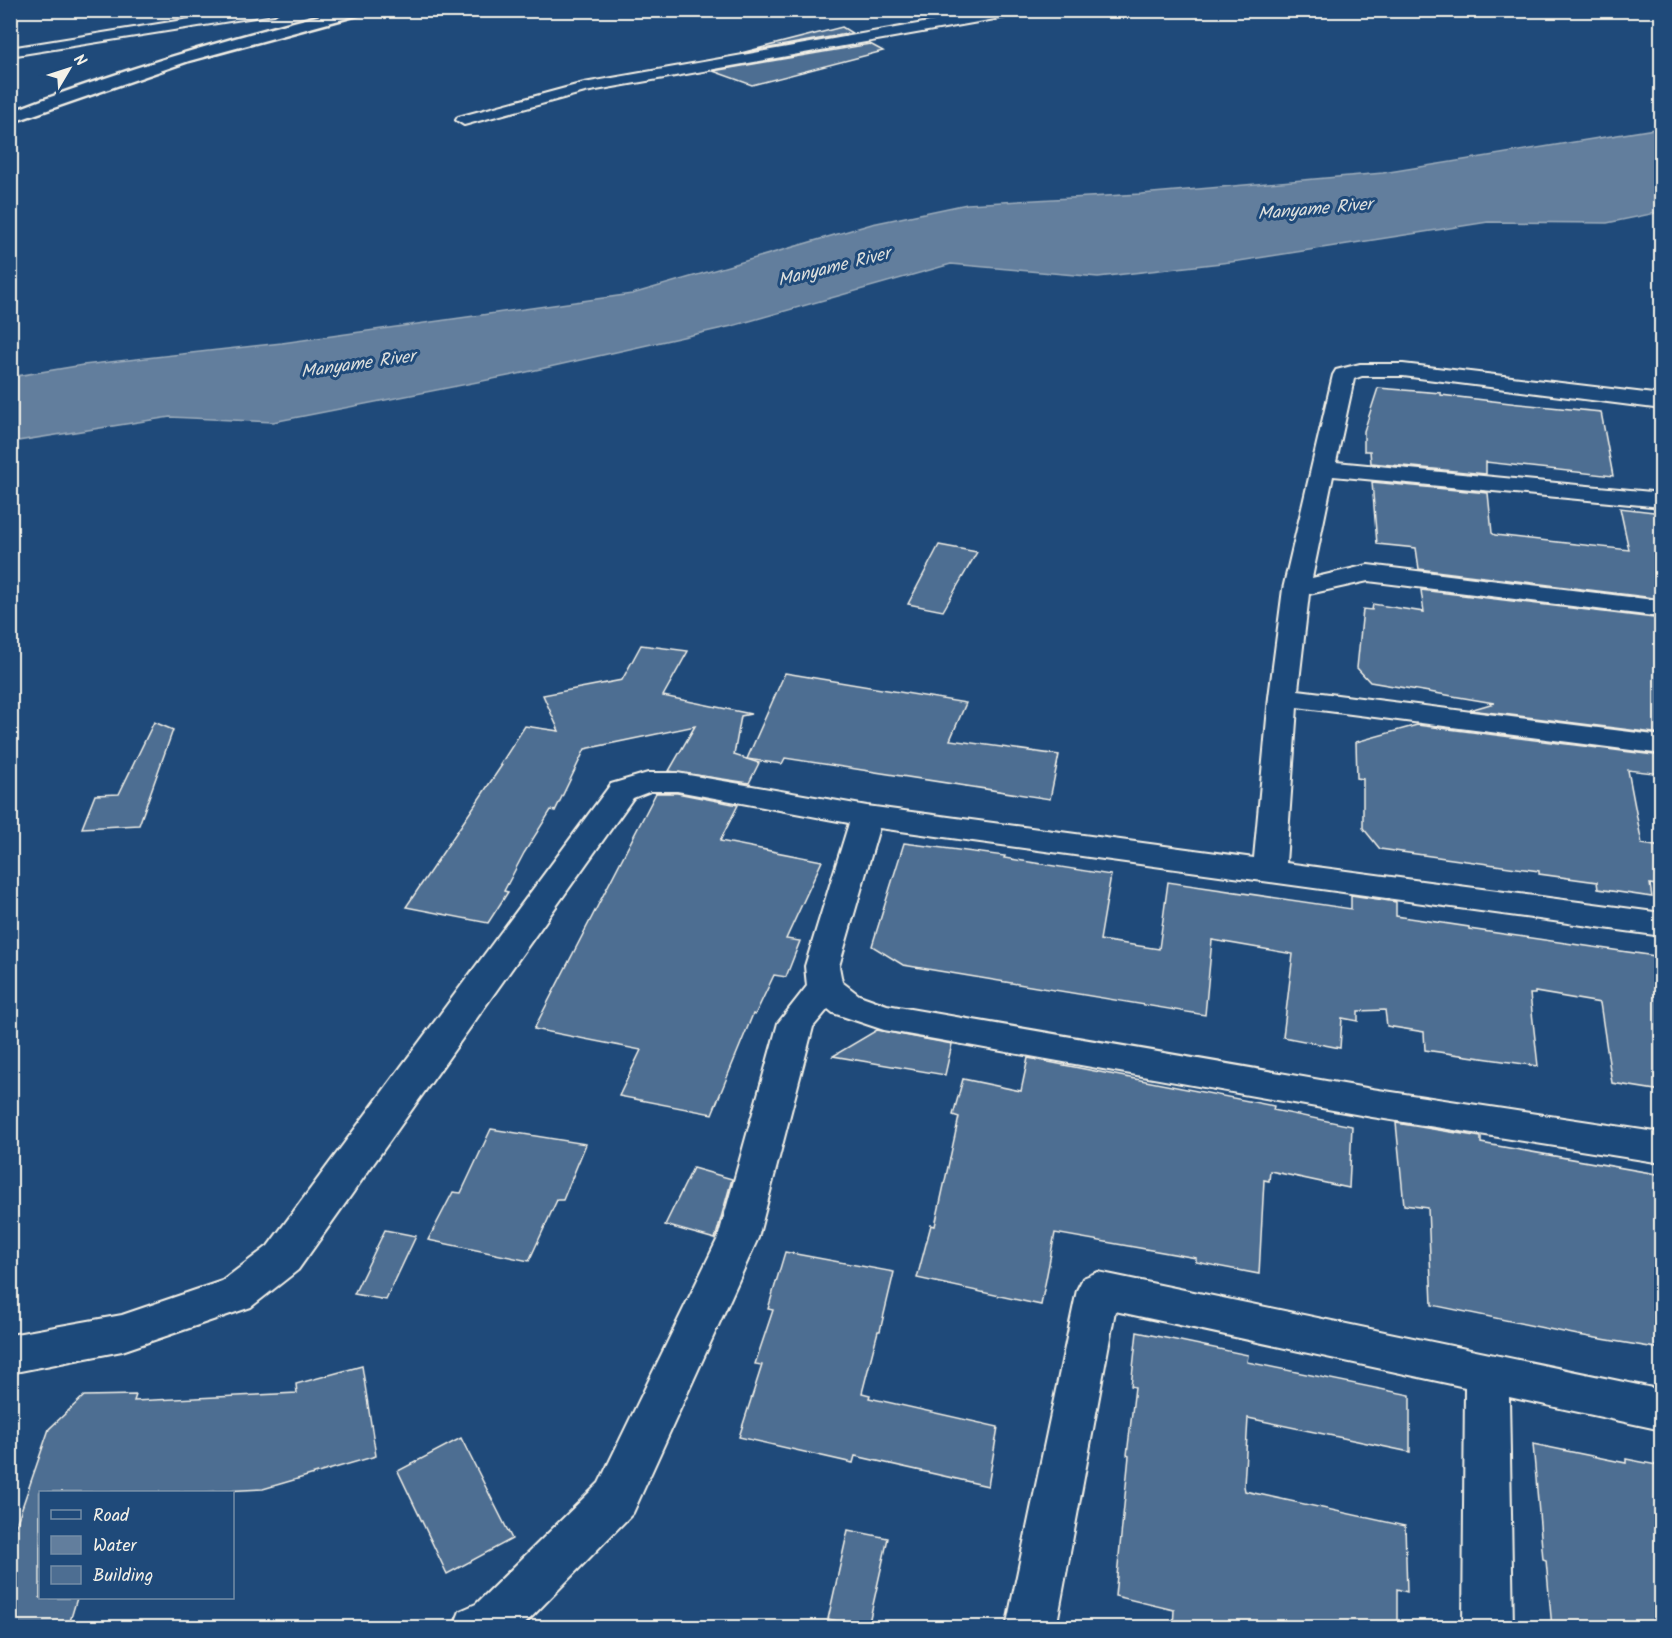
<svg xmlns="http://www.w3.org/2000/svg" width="1672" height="1638" viewBox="0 0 1672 1638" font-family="Kalam,sans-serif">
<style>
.water{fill:#627e9d;stroke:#9cacbb;stroke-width:1.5}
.building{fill:#4d6e92;stroke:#f4f1e8;stroke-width:1.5}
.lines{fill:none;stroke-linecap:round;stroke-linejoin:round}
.street-casing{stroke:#f4f1e8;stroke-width:4}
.primary-casing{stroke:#f4f1e8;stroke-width:5}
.street{fill:#1f4a7a;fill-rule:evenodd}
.primary{fill:#1f4a7a;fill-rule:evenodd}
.labels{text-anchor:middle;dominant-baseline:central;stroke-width:6;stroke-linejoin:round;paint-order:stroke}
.far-water-label{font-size:18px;font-style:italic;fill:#dee0dd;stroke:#1f4a7a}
</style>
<rect width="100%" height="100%" fill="#1f4a7a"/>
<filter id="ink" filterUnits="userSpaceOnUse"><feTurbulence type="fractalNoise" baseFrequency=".0167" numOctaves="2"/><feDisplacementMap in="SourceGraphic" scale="12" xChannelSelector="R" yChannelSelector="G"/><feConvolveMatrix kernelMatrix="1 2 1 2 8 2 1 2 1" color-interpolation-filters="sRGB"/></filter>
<g filter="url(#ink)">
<polygon class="water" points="1661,128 1661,212 1607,223 1488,222 1239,261 1098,277 951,264 732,326 518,374 273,422 170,417 11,442 11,377 83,365 282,343 632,294 872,224 967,204 1141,194 1383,173"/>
<g class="building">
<polygon points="842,27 852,33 741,53"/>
<polygon points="870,44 883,51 752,85 713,71"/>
<polygon points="1378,388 1441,393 1441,395 1519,404 1601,412 1613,476 1486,462 1486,474 1371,463 1370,451 1364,451 1364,431"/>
<polygon points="1372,482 1488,493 1492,533 1495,535 1629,550 1620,508 1662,513 1662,599 1419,569 1416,548 1377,544"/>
<polygon points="939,545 977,552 943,611 908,604"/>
<polygon points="1421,590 1662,619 1662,734 1470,710 1494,703 1370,682 1357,668 1363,609 1372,610 1373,604 1424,612"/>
<polygon points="641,645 688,651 663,696 751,714 741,716 734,755 759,763 749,783 669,771 695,726 585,749 555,811 551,810 524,853 504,891 508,892 488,923 406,907 502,765 500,765 525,726 559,731 543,695 622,680"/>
<polygon points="785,673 966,703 950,740 1059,755 1050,799 785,758 782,764 747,759"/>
<polygon points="154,722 173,730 139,825 82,828 95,795 119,794"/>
<polygon points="1417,725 1662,756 1662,774 1628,770 1642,844 1662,847 1662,886 1650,884 1652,897 1598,889 1597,882 1539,874 1539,871 1380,849 1363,828 1363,779 1357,778 1356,742"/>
<polygon points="656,793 677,793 738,805 720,841 822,861 786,939 800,941 786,977 774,975 755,1015 753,1014 712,1114 619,1096 641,1050 534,1029"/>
<polygon points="904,843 1005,856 1004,858 1111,875 1100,940 1159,949 1168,882 1351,909 1351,895 1396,902 1396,916 1469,927 1469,929 1662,957 1662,1091 1612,1083 1600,1003 1535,992 1535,994 1530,994 1538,1066 1425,1050 1424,1032 1387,1026 1385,1010 1358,1011 1358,1021 1342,1018 1340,1048 1283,1037 1293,954 1212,940 1205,1015 903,965 872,946"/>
<polygon points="877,1030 952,1044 945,1075 833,1056"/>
<polygon points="1028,1058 1274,1106 1273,1110 1352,1126 1349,1188 1270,1171 1269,1181 1264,1180 1259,1274 1196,1262 1196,1258 1055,1233 1041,1305 917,1278 931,1225 935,1226 959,1117 953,1115 963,1079 1021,1091"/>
<polygon points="1396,1123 1481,1137 1481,1143 1662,1175 1662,1349 1578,1335 1432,1305 1428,1208 1404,1205"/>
<polygon points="491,1129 586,1144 563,1200 557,1200 529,1261 428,1240 453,1192 461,1193"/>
<polygon points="693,1168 732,1179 715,1239 665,1225"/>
<polygon points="385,1230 416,1236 386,1300 354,1294"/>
<polygon points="785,1252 894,1272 880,1331 878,1331 862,1393 870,1395 869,1398 998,1427 988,1486 855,1456 853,1463 739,1437 762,1365 755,1364 773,1310 768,1309"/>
<polygon points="1137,1332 1248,1355 1247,1362 1410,1395 1410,1452 1248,1418 1244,1486 1245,1491 1405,1526 1407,1592 1397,1589 1397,1628 1173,1628 1174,1610 1115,1596 1129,1456 1127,1455 1135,1387 1131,1386"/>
<polygon points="362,1366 376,1456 263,1489 203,1492 40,1492 40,1598 77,1598 68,1628 10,1628 10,1528 15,1528 49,1429 84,1396 136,1395 134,1401 297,1393 296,1384"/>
<polygon points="461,1438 512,1539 447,1574 398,1471"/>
<polygon points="1533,1444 1626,1463 1626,1459 1662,1466 1662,1628 1552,1628 1546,1560 1543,1559"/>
<polygon points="848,1530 888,1538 868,1627 828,1619"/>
</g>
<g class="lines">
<defs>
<g id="street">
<polygon points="245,10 280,10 274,14 10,56 10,48"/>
<polygon points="997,10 1029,10 1023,14 585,92 464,125 456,120 458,117 584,83"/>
<polygon points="1360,364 1403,364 1662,395 1662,409 1403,376 1362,376 1354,379 1336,462 1662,493 1662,507 1333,476 1312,578 1368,565 1662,601 1662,617 1368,581 1309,594 1298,690 1662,736 1662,754 1297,707 1286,863 1662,913 1662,936 879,828 839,966 842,982 859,995 887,1005 1372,1089 1662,1133 1662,1163 1372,1117 884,1030 833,1013 828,1009 813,1027 758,1238 633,1513 521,1628 453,1628 460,1611 476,1604 599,1483 718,1238 778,1023 807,986 805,966 849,823 677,791 651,791 633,798 298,1270 251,1307 122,1351 10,1373 10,1335 122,1315 222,1281 268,1246 611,784 648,773 677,773 867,806 1254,858 1269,697 1283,589 1333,375 1336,370"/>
<polygon points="1098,1272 1662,1390 1662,1430 1509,1397 1513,1628 1463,1628 1465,1387 1115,1311 1056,1628 1006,1628 1077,1290 1083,1278"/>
</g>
<path id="primary" d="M 341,10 L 367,10 L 365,13 L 189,61 L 10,123 L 10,112 C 118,71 228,38 341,10 Z"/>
</defs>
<use href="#street" class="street-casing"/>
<use href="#primary" class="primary-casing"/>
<use href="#street" class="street"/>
<use href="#primary" class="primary"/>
</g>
</g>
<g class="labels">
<g class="far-water-label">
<text transform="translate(1315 210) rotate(-5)">Manyame River</text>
<text transform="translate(834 268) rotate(-14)">Manyame River</text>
<text transform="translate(358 365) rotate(-8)">Manyame River</text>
</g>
</g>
<rect width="1672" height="1638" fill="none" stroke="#1f4a7a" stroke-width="36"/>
<rect x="18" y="18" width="1636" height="1602" fill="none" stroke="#f4f1e8" stroke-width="2" filter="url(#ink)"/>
<rect x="39" y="1491" width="195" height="108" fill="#1f4a7a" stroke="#748da6" stroke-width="1.5"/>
<rect x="51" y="1510" width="30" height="9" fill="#1f4a7a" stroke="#748da6" stroke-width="1.5"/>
<text x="93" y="1521" font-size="18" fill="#f4f1e8">Road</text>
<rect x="51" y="1536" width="30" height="18" fill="#627e9d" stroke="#748da6" stroke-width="1.5"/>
<text x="93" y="1551" font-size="18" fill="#f4f1e8">Water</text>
<rect x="51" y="1566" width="30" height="18" fill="#4d6e92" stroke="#748da6" stroke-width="1.5"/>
<text x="93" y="1581" font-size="18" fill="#f4f1e8">Building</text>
<g transform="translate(69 69) rotate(51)" stroke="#1f4a7a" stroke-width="4.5" paint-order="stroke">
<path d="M0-4.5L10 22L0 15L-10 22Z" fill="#f4f1e8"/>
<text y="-9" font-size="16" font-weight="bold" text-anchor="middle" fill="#f4f1e8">N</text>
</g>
</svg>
